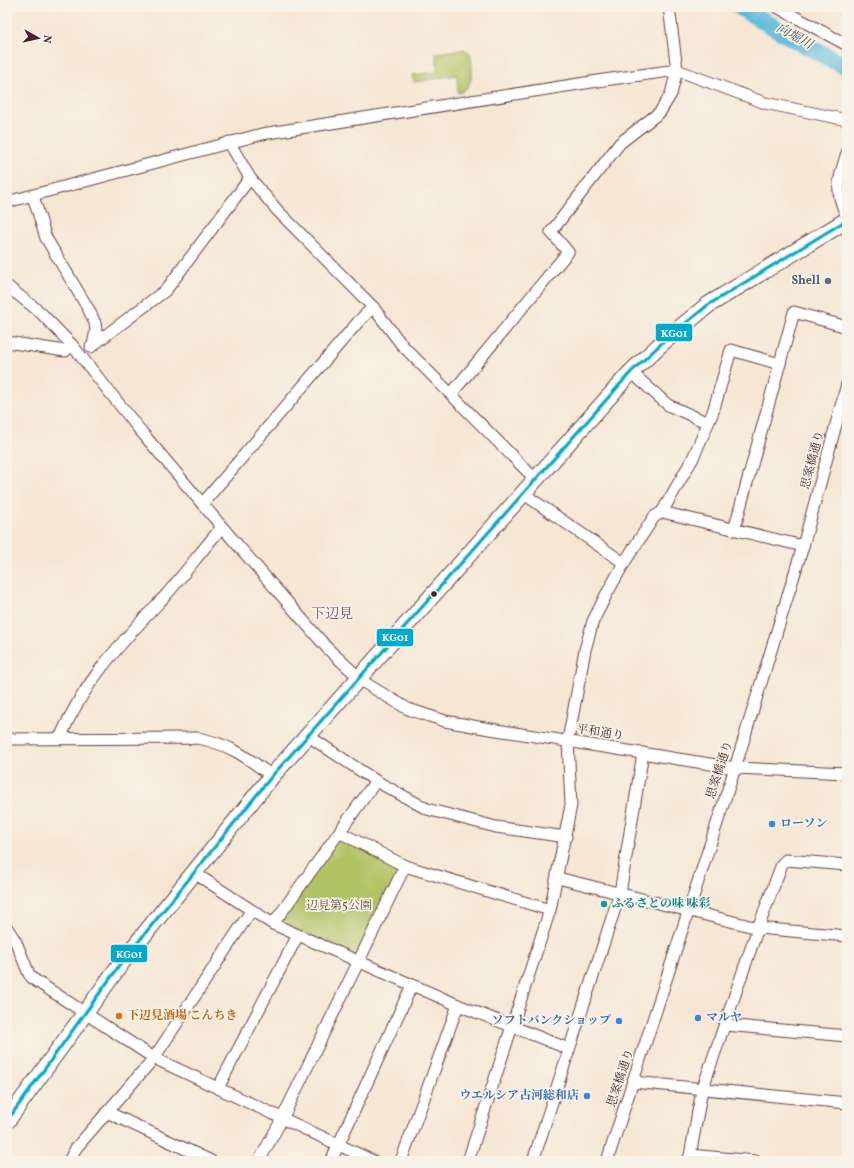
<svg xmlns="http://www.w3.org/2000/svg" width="854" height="1168" viewBox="0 0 854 1168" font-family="Vollkorn,'Noto Serif JP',serif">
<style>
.green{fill:#b2c366;stroke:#7e7148}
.water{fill:#5cb9da;stroke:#536c82}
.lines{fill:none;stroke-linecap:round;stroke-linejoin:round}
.river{stroke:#5cb9da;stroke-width:18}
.minor-casing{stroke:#643d44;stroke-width:13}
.highway-casing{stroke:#643d44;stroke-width:18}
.minor{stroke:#fff;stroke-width:11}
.highway{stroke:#fff;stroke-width:16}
.bus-1-casing{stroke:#f7f3e8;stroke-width:6}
.bus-1{stroke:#00a9ce;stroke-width:3}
.service-dot{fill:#5c6f8a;stroke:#f7f3e8;stroke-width:1.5}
.bus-dot{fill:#4a1f2b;stroke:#f7f3e8;stroke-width:1.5}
.shop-dot{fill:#3f7fe0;stroke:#f7f3e8;stroke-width:1.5}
.culture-dot{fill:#0f9aa8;stroke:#f7f3e8;stroke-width:1.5}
.food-dot{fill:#e8710a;stroke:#f7f3e8;stroke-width:1.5}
.labels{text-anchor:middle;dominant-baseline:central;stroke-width:3.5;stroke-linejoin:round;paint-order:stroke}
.service-label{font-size:12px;font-weight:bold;fill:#4e5e75;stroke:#f7f3e8;text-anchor:end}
.street-label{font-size:12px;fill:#4a1f2b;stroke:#f7f3e8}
.shop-label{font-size:12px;font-weight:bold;fill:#366cbe;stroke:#f7f3e8;text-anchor:start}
.culture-label{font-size:12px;font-weight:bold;fill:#0d838f;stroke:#f7f3e8;text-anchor:start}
.park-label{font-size:12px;fill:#69503d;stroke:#f7f3e8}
.food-label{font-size:12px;font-weight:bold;fill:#c56008;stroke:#f7f3e8;text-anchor:start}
.water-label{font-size:13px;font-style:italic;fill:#505568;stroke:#f7f3e8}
.quarter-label{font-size:14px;fill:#765169;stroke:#f7f3e8}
.line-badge{stroke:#f7f3e8;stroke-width:1.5}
.badge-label{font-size:11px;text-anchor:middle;font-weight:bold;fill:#fff}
</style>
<rect width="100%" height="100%" fill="#f7f3e8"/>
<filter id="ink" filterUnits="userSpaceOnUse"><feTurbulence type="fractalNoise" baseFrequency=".025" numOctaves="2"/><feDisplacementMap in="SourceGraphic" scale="8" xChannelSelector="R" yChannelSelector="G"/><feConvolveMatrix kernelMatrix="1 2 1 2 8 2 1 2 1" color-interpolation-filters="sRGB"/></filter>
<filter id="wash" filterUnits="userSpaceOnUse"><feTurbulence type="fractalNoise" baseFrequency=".012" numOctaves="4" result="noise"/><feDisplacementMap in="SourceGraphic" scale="16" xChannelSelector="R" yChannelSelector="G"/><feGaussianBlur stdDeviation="0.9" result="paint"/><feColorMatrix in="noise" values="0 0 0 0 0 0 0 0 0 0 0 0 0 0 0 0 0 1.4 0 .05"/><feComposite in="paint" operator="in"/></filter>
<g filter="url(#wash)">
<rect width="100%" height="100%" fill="#f6e7d4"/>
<g class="green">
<path d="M 465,49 L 470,53 C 473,68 475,88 458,93 L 457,75 L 414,82 L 412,75 L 438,72 L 436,53 Z"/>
<polygon points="339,832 405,866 359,961 273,924"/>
</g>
<polygon class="water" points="798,38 847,63 847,70 794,43"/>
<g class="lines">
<polyline class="river" points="740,7 796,40 847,67"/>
</g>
</g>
<g filter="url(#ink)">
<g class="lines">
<defs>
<g id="minor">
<polyline points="777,7 847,45"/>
<polyline points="229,142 250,178 277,210 373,307 402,345 536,480"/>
<path d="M 847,153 C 838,181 834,189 847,217"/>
<polyline points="33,196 46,238 89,310 95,323 96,330 93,345 91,347"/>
<polyline points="7,202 262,134 604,80 677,70 765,103 847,120"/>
<polyline points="7,286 40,312 72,345 139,429 222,527 328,649 365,683 408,709 445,721 484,728 735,768 847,773"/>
<polyline points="7,342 65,351 72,345"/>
<polyline points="93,345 166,290 250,178"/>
<polyline points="631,372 668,405 708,423"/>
<polyline points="452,393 568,252 551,232 620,143 660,112 671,94 677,70 669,7"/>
<polyline points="524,494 624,563"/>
<polyline points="203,503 358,322 373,307"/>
<polyline points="662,512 803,546"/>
<polyline points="734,530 794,312 847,327"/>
<polyline points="307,735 376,781 427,809 496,827 566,837"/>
<path d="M 60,738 C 84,680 124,640 166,595 C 185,573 203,549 222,527"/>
<path d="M 7,739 L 198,738 C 231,745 245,756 272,776"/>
<polyline points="339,832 405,866 550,910"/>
<polyline points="193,872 273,924 458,1005 569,1049"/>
<polyline points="558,878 758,928 847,936"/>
<polyline points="273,924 376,781"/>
<polyline points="7,928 16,942 29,974 33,979 154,1058 373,1161"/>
<polyline points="725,1025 847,1036"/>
<polyline points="633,1082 847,1103"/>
<polyline points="218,1088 298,935"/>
<polyline points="107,1112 211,1161"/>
<polyline points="690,1155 755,1161"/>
<polyline points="69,1161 76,1148 154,1058 251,911"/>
<polyline points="259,1161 282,1119 405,866"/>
<polyline points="331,1161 412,985"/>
<polyline points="401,1161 458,1005"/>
<polyline points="468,1161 550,910 571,805 568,740 585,650 593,621 606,595 624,563 654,517 662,512 693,458 713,412 731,350 780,364"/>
<polyline points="533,1161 620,893 643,753"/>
<polyline points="607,1161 735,768 803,546 847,384"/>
<polyline points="689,1161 702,1090 758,928 782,864 786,860 847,865"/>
</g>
<polyline id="highway" points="7,1121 122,962 272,776 631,372 663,342 708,305 847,220"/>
</defs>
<use href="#minor" class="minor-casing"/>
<use href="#highway" class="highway-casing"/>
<use href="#minor" class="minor"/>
<use href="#highway" class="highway"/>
<defs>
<polyline id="bus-1" points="7,1121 122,962 272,776 631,372 663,342 708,305 847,220"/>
</defs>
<use href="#bus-1" class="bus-1-casing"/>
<use href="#bus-1" class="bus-1"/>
</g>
</g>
<circle class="service-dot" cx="828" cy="281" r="4"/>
<circle class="bus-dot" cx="434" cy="594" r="3.5"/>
<g class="shop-dot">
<circle cx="772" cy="824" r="4"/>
<circle cx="698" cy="1018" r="4"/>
<circle cx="619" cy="1021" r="4"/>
<circle cx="587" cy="1096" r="4"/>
</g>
<circle class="culture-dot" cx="604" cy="904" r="4"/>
<circle class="food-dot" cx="119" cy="1016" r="4"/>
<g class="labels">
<g class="service-label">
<text x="820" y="281">Shell</text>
</g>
<g class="street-label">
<text transform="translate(813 460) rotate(-75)">思案橋通り</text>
<text transform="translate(600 733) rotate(9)">平和通り</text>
<text transform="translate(720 770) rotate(-72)">思案橋通り</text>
<text transform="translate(621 1078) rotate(-72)">思案橋通り</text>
</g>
<g class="shop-label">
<text x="780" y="824">ローソン</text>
<text x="706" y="1018">マルヤ</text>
<text x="611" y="1021" text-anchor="end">ソフトバンクショップ</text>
<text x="579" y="1096" text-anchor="end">ウエルシア古河総和店</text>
</g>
<g class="culture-label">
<text x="612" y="904">ふるさとの味 味彩</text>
</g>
<g class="park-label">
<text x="339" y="906">辺見第5公園</text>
</g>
<g class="food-label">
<text x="127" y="1016">下辺見酒場 こんちき</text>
</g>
<g class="water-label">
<text transform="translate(794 37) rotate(29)">向堀川</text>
</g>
<g class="quarter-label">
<text x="332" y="614">下辺見</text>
</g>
</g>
<g class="line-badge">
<rect x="655" y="323" width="38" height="19" rx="4" fill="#00a9ce"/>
<rect x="376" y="628" width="38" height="19" rx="4" fill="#00a9ce"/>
<rect x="110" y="944" width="38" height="19" rx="4" fill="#00a9ce"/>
</g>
<g class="badge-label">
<text x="674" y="337">KG01</text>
<text x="395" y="641">KG01</text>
<text x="129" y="958">KG01</text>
</g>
<rect width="854" height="1168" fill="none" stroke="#f7f3e8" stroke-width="24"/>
<g transform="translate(38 38) rotate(98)" stroke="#f7f3e8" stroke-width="3" paint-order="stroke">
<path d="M0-3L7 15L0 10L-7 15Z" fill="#4a1f2b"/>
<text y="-6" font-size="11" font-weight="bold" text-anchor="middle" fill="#4a1f2b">N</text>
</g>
</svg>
